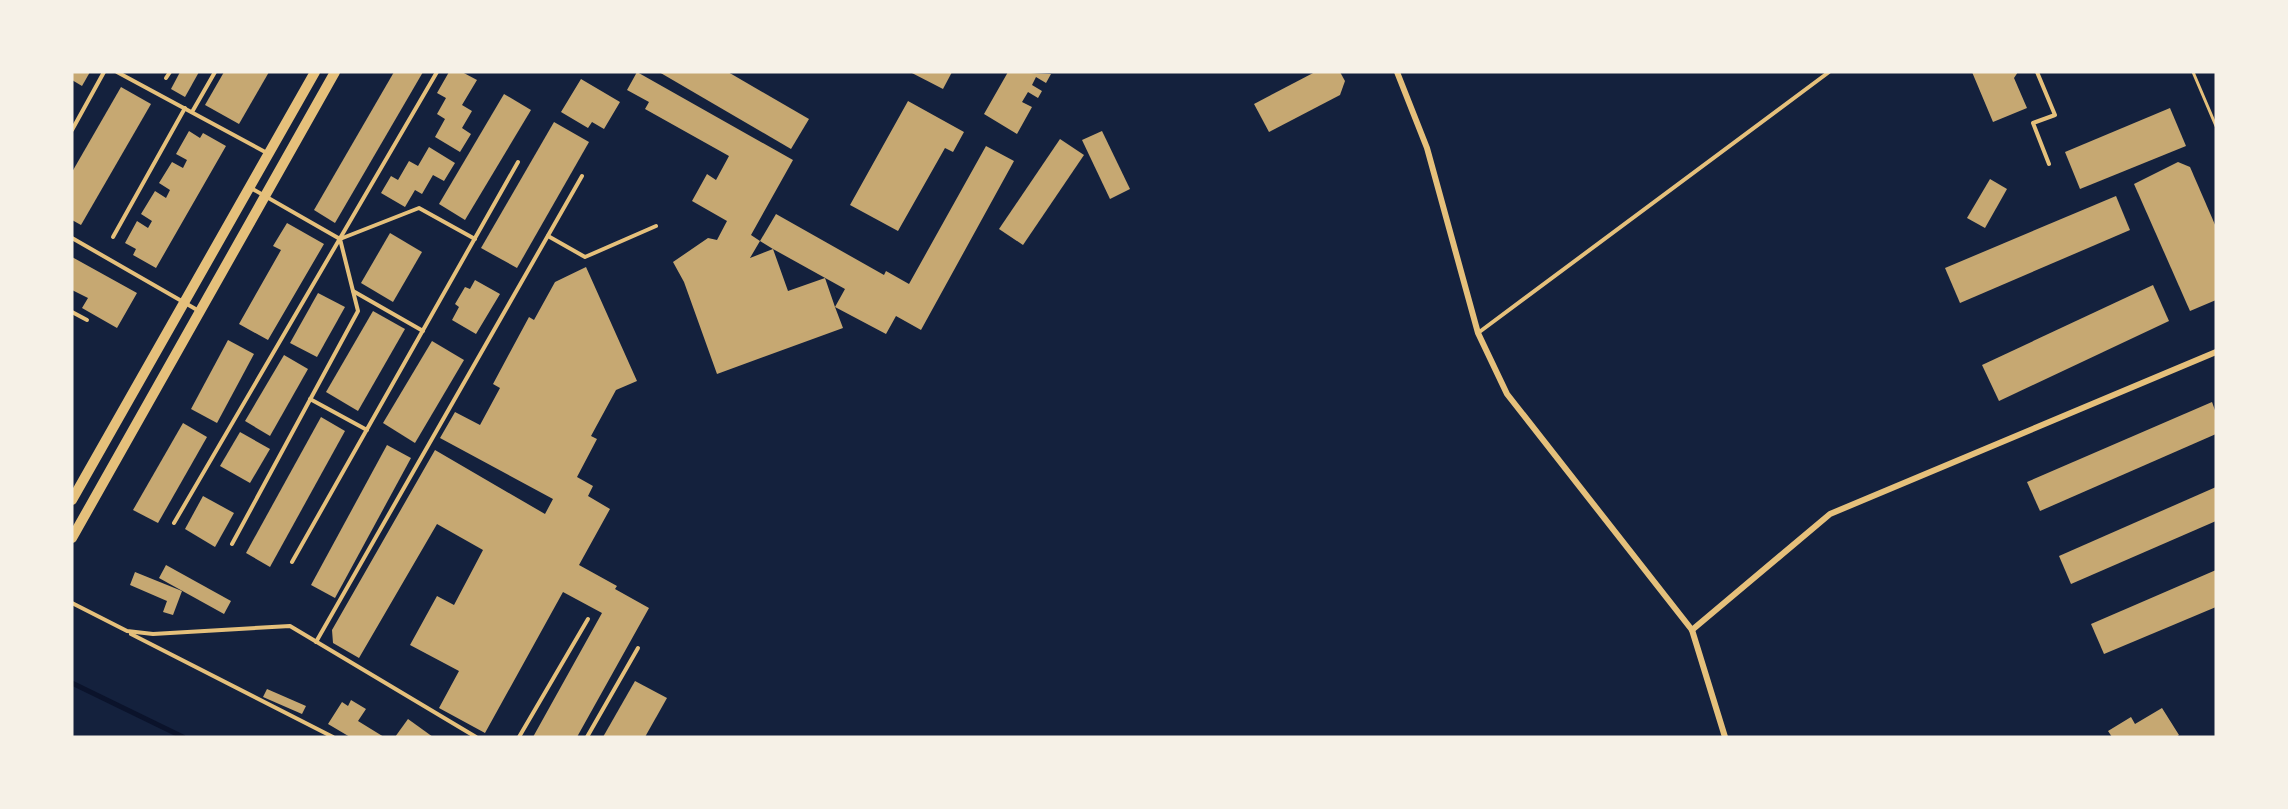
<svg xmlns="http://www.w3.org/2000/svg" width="2288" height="809" viewBox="0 0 2288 809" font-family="Ubuntu,sans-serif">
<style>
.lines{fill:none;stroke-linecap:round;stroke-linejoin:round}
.stream{stroke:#0b132b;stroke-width:5}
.building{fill:#c6a872}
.path{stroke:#e5c07b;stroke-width:3}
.service{stroke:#e5c07b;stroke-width:4}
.minor{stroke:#e5c07b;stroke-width:6}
.secondary{stroke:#e5c07b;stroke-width:10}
</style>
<rect width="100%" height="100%" fill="#14213d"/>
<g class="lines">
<polyline class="stream" points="72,683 183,737"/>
</g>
<g class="building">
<polygon points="72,72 90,72 82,86 72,80"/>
<polygon points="180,72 199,72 185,97 171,89"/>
<polygon points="224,72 269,72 239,124 205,105"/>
<polygon points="394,72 423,72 335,223 314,210"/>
<polygon points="449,72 462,72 477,80 462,105 472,111 462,128 471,134 460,152 435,137 445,119 437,114 446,98 437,93"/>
<polygon points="637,72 793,160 751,235 760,241 750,258 773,249 760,241 776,214 884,275 886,271 909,284 986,146 1014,161 921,330 896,316 886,334 835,307 845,289 773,249 788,291 825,278 835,307 843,328 717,374 684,282 673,262 708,238 717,240 727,221 692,201 707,174 716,180 729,156 645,109 649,102 627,90"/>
<polygon points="659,72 728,72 809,119 791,149"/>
<polygon points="910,72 952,72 943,89"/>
<polygon points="1008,72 1051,74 1046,83 1036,77 1032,85 1042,91 1038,98 1028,92 1022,102 1032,107 1017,134 984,114"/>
<polygon points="1315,72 1340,72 1345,81 1340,95 1269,132 1254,104"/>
<polygon points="1972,72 2018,72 2014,78 2027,108 1993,122"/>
<polygon points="581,79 620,102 604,129 592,122 588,128 561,112"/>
<polygon points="121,87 151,104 81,225 72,220 72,172"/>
<polygon points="504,94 531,110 465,220 439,204"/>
<polygon points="908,101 964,132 953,152 945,148 898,231 850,205"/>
<polygon points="2170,108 2186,146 2080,189 2065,152"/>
<polygon points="554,122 589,142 517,268 481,248"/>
<polygon points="189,131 200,138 203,133 226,146 156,268 133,255 136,249 125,243 137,221 148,228 152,221 141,214 155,191 166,198 170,190 159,183 172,162 183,168 187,160 176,154"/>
<polygon points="1102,131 1130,189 1110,199 1082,140"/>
<polygon points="1060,139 1084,155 1023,245 999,229"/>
<polygon points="429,147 455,163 444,181 433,175 422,194 415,190 405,207 381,193 391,176 398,180 409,161 418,166"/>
<polygon points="2178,162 2190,167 2216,227 2216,300 2190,311 2134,184"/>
<polygon points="1990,179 2007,189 1985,228 1967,218"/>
<polygon points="2116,196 2130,230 1960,303 1945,268"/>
<polygon points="287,223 324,244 268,340 239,324 281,250 273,246"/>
<polygon points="390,233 422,252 393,302 361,283"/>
<polygon points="72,257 137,293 117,328 82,308 88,298 72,290"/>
<polygon points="586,267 637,381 616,390 591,436 597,439 577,477 593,486 588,496 610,509 579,565 617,586 615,589 649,608 577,737 533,737 602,613 563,592 485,733 439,708 459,671 410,645 437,596 454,605 483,550 437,524 359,658 333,643 332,630 435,450 545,514 553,499 440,438 455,412 480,425 500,388 493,384 529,317 534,320 555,282"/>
<polygon points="475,280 500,294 476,334 452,320 459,307 455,304 465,287 470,289"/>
<polygon points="2153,285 2169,321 1999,401 1982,365"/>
<polygon points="318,293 345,307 317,357 290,343"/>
<polygon points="373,311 405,329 358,411 326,392"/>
<polygon points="228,340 254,354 217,423 191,409"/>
<polygon points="432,341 464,360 415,443 383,423"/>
<polygon points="284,355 308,369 270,436 245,421"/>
<polygon points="2212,402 2216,413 2216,434 2040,511 2027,482"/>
<polygon points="321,417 345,431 270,567 246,553"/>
<polygon points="183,423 207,437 158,523 133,510"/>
<polygon points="240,432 270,449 250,483 220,466"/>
<polygon points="387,445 411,458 335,598 311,585"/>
<polygon points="2216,487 2216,521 2071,584 2059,556"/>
<polygon points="203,496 234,513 215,547 185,529"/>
<polygon points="166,565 231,601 224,614 159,578"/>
<polygon points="2216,570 2216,607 2104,654 2091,624"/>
<polygon points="135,572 182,591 173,615 163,612 167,601 130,585"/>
<polygon points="635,681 667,698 645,737 603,737"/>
<polygon points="267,689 306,706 302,714 263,697"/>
<polygon points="351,700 366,709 358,721 384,737 350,737 328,724 342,702 348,706"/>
<polygon points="2162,708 2179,735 2176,737 2112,737 2108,731 2131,717 2135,724"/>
<polygon points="408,719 433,737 395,737"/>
</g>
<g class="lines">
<polyline class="path" points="2193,72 2216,126"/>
<g class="service">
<polyline points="117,72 267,153"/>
<polyline points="2037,72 2055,115 2033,123 2049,164"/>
<polyline points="166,78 170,72"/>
<polyline points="192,112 215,72"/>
<polyline points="72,130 104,72"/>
<polyline points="251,188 340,239"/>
<polyline points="548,236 585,257 656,226"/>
<polyline points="113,237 185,108"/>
<polyline points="72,238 199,311"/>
<polyline points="353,291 423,331"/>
<polyline points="72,312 87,320"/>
<polyline points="1478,333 1829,72"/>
<polyline points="310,399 367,430"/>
<polyline points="174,523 437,72"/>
<polyline points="232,544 358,311 340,239 419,208 475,239"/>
<polyline points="292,562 518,162"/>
<polyline points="72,603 127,631 153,634 290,626 476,737"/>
<polyline points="131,634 333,737"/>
<polyline points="316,642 582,176"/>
<polyline points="519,737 588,619"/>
<polyline points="587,737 638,648"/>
</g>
<g class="minor">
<polyline points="1397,72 1427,148 1478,333 1507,394 1692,630 1725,737"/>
<polyline points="1692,630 1830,514 2216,352"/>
</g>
<g class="secondary">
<polyline points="72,500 315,72"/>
<polyline points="72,538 335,72"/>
</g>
</g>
<rect width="2288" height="809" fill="none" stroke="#f6f1e7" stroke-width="147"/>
</svg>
